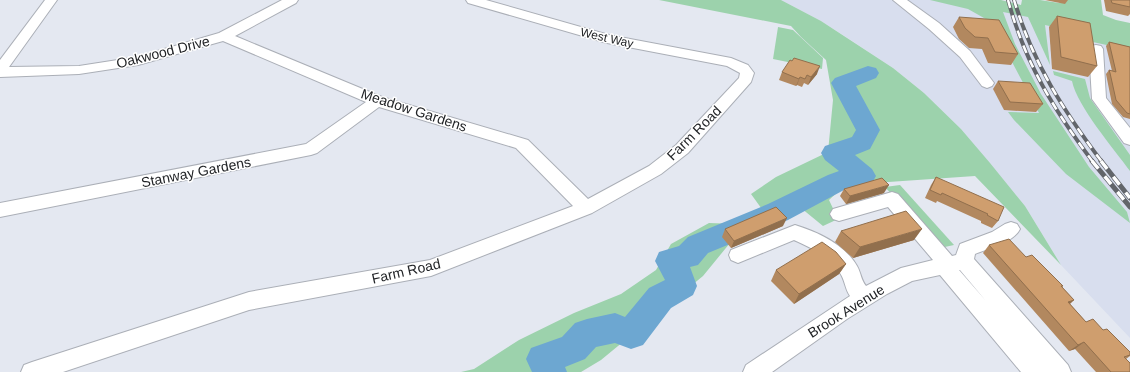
<svg xmlns="http://www.w3.org/2000/svg" width="1130" height="372" viewBox="0 0 1130 372" font-family="Helvetica,sans-serif">
<style>
.built{fill:#d8deee}
.green{fill:#9cd2ac}
.lines{fill:none;stroke-linecap:round;stroke-linejoin:round}
.river{fill:#6da7d1;fill-rule:evenodd}
.minor-casing{stroke:#abafb7;stroke-width:2}
.minor{fill:#fff;fill-rule:evenodd}
.rail-far1-casing{stroke:#62656a;stroke-width:4}
.rail-casing{stroke:#62656a;stroke-width:5}
.rail-far1{stroke:#fff;stroke-width:2.5;stroke-dasharray:8;stroke-linecap:butt}
.rail{stroke:#fff;stroke-width:3.5;stroke-dasharray:10;stroke-linecap:butt}
.wall{fill:#b2885f}
.shaded-wall{fill:#916f4d}
.building{fill:#cf9e6e;stroke:#916f4d}
.labels{text-anchor:middle;dominant-baseline:central;stroke-width:3;stroke-linejoin:round;paint-order:stroke}
.far-street-label{font-size:12px;fill:#222427;stroke:#fff}
.street-label{font-size:14px;fill:#222427;stroke:#fff}
</style>
<rect width="100%" height="100%" fill="#e4e8f1"/>
<polygon class="built" points="781,0 994,0 1130,34 1130,338 1061,265 1025,206 961,129 924,93 893,68 846,37 821,21"/>
<g class="green">
<polygon points="659,0 781,0 821,21 893,68 924,93 961,129 990,163 1025,206 1061,265 975,176 845,185 829,200 838,219 823,226 801,208 764,212 751,194 776,177 828,152 833,100 826,60 801,37 791,26"/>
<polygon points="930,0 1001,0 1021,5 1022,0 1040,0 1059,3 1066,0 1101,0 1103,15 1116,20 1130,23 1130,50 1088,41 1085,34 1045,25 1050,65 1028,17 1003,12 1015,44 1041,94 1089,167 1127,212 1130,223 1066,174 1014,120 1008,112 1039,113 1012,62 1000,27 968,9"/>
<polygon points="778,27 793,30 823,58 822,69 773,59"/>
<path d="M 1053,71 L 1085,79 L 1090,98 L 1130,155 L 1130,171 C 1114,149 1077,106 1072,81 L 1054,75 Z"/>
<polygon points="900,185 954,245 940,248 885,187"/>
<polygon points="709,223 737,224 730,243 703,276 601,360 581,372 461,372 474,369 519,340 574,313 621,294 656,270 671,244"/>
</g>
<g class="lines">
<polygon class="river" points="868,66 876,68 879,73 876,78 856,86 880,130 870,149 855,155 872,169 876,176 872,183 844,190 788,220 708,253 698,265 690,267 697,286 693,295 671,308 643,345 631,349 615,343 596,347 585,359 565,367 567,372 532,372 526,359 531,348 562,337 575,323 587,319 615,313 625,317 649,288 665,280 655,261 659,252 679,246 688,237 768,204 828,175 839,171 825,160 821,153 825,146 852,137 856,130 831,83 835,78"/>
<defs>
<g id="minor">
<polygon points="45,0 57,0 9,67 79,66 137,57 219,33 282,0 298,0 296,3 235,36 382,97 528,140 588,199 649,166 676,145 739,78 740,73 727,66 607,43 468,3 466,0 486,0 609,35 731,58 748,65 754,73 751,82 688,153 661,174 592,213 431,276 249,310 63,372 21,372 24,365 32,362 249,292 430,260 573,206 516,148 379,107 317,153 311,155 0,217 0,203 306,144 366,102 223,41 138,65 79,74 0,77 0,60"/>
<polygon points="893,0 907,0 939,23 970,51 994,83 992,86 987,88 982,86 960,57 929,29"/>
<polygon points="1096,45 1101,46 1103,49 1106,98 1130,128 1130,145 1124,143 1092,99 1089,49 1091,46"/>
<path d="M 892,192 L 898,194 L 952,256 L 956,255 L 960,244 L 992,232 L 1005,224 L 1011,222 L 1017,224 L 1020,229 C 1013,243 989,248 975,254 L 974,259 L 1068,365 L 1071,372 L 1046,372 L 1045,371 L 1046,372 L 1021,372 L 940,275 L 912,281 L 887,294 L 847,319 L 772,372 L 743,372 L 746,365 L 850,296 C 845,289 845,280 840,273 C 830,256 811,248 794,240 L 738,263 L 731,260 L 729,255 L 731,250 L 795,225 C 818,232 845,245 857,266 C 861,273 861,280 866,286 L 901,268 L 933,260 L 888,207 L 839,221 L 833,219 L 830,214 L 833,209 ZM 959,270 L 960,270 L 986,301 Z"/>
</g>
</defs>
<use href="#minor" class="minor-casing"/>
<use href="#minor" class="minor"/>
<defs>
<g id="rail-far1">
<path d="M 1008,0 C 1025,63 1054,110 1093,162"/>
<path d="M 1014,0 C 1033,63 1063,110 1102,162"/>
</g>
<g id="rail">
<polyline points="1092,161 1130,207"/>
<polyline points="1101,161 1130,198"/>
</g>
</defs>
<use href="#rail-far1" class="rail-far1-casing"/>
<use href="#rail" class="rail-casing"/>
<use href="#rail-far1" class="rail-far1"/>
<use href="#rail" class="rail"/>
</g>
<g class="wall">
<polygon points="1045,0 1068,0 1065,4"/>
<polygon points="1104,0 1130,0 1130,14 1128,16 1106,11"/>
<polygon points="1057,16 1097,66 1088,77 1052,69 1049,27"/>
<polygon points="959,17 1018,54 1011,65 988,63 982,49 969,48 959,39 953,27"/>
<polygon points="1109,42 1130,47 1130,119 1123,117 1112,104 1106,74 1109,70 1112,71 1106,46"/>
<polygon points="782,72 817,74 808,85 804,83 802,87 797,85 796,86 779,80"/>
<polygon points="998,81 1043,104 1036,112 1004,110 993,89"/>
<polygon points="936,177 998,221 992,228 981,223 981,221 937,201 936,203 925,198 931,185"/>
<polygon points="844,189 884,193 846,204 840,196"/>
<polygon points="783,226 731,248 722,237 725,229"/>
<polygon points="841,231 914,240 853,258 835,242"/>
<polygon points="989,245 1026,257 1063,286 1062,287 1074,300 1070,304 1086,322 1103,330 1130,352 1130,356 1126,359 1130,372 1096,372 1075,349 1069,351 983,253"/>
<polygon points="846,264 839,274 794,304 771,281 776,270"/>
</g>
<g class="shaded-wall">
<polygon points="820,66 817,74 808,85 811,77"/>
<polygon points="800,77 797,85 796,86 799,79"/>
<polygon points="889,185 884,193 846,204 850,196"/>
<polygon points="787,218 783,226 731,248 734,241"/>
<polygon points="922,229 914,240 853,258 860,247"/>
<polygon points="846,264 839,274 794,304 799,294"/>
<polygon points="1074,300 1066,307 1068,302"/>
<polygon points="1084,342 1075,349 1069,351 1078,345"/>
</g>
<g class="building">
<polygon points="1111,0 1130,0 1130,7 1112,3"/>
<polygon points="1057,16 1090,23 1097,66 1061,57"/>
<polygon points="959,17 999,20 1018,54 995,52 988,38 975,37 965,28"/>
<polygon points="1109,42 1130,47 1130,114 1127,113 1116,100 1110,73 1109,70 1116,72"/>
<polygon points="794,58 820,66 811,77 807,75 805,79 800,77 799,79 782,72 790,60 792,61"/>
<polygon points="998,81 1030,83 1043,104 1010,102"/>
<polygon points="936,177 1004,207 998,221 987,215 988,214 942,193 941,195 930,190"/>
<polygon points="882,178 889,185 850,196 844,189"/>
<polygon points="776,207 787,218 734,241 725,229"/>
<polygon points="906,211 922,229 860,247 841,231"/>
<polygon points="1009,239 1026,257 1032,255 1063,286 1061,286 1074,300 1068,302 1086,322 1093,319 1103,330 1107,329 1130,352 1130,355 1124,357 1130,363 1130,372 1111,372 1084,342 1078,345 989,245"/>
<polygon points="822,242 836,252 846,264 799,294 776,270"/>
</g>
<g class="labels">
<g class="far-street-label">
<text transform="translate(607 38) rotate(13)">West Way</text>
</g>
<g class="street-label">
<text transform="translate(163 52) rotate(-14)">Oakwood Drive</text>
<text transform="translate(414 110) rotate(18)">Meadow Gardens</text>
<text transform="translate(694 133) rotate(-45)">Farm Road</text>
<text transform="translate(196 172) rotate(-11)">Stanway Gardens</text>
<text transform="translate(406 271) rotate(-13)">Farm Road</text>
<text transform="translate(846 311) rotate(-32)">Brook Avenue</text>
</g>
</g>
</svg>
